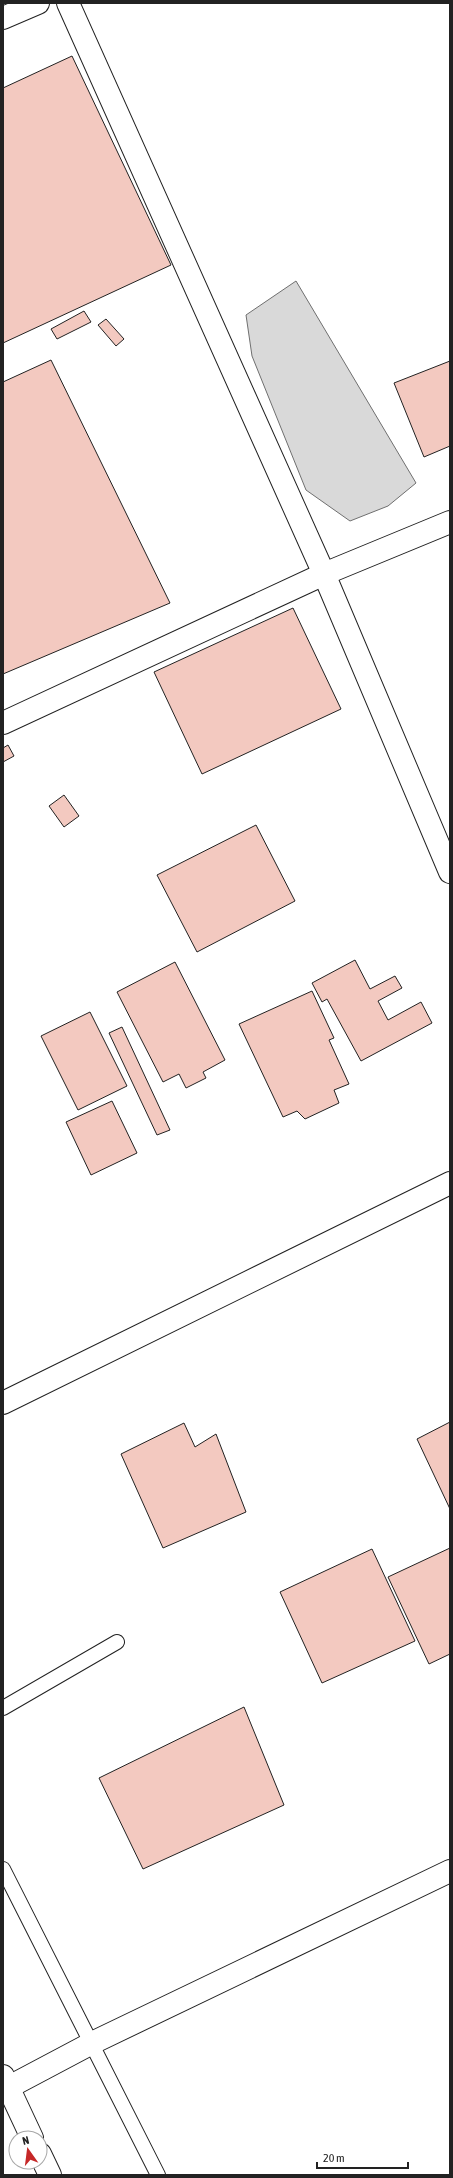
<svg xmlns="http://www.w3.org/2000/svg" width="453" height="2178" font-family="'Asap Condensed',sans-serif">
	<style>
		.water { fill: #d9d9d9; stroke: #6f6f6f }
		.building { fill: #f3c9c0; stroke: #222 }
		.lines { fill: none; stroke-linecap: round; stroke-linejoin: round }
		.lane-casing { stroke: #222; stroke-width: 16 }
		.street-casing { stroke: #222; stroke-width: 24 }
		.highway-casing { stroke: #222; stroke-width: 24 }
		.lane { stroke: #fff; stroke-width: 14 }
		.street { stroke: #fff; stroke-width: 22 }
		.highway { stroke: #fff; stroke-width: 22 }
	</style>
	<rect width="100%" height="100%" fill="#fff"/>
	<path class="water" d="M296,281L416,483L388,506L350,521L306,490L252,356L246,315Z"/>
	<g class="building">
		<path d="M72,56L171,265L3,343V88Z"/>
		<path d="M84,311L91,322L57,339L51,329Z"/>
		<path d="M106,319L124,339L116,346L98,325Z"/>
		<path d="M51,360L170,603L3,674V382Z"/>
		<path d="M450,361V446L424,457L394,383Z"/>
		<path d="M293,608L341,709L202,774L154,672Z"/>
		<path d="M8,745L14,756L3,762V748Z"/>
		<path d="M64,795L79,816L64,827L49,806Z"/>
		<path d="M256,825L295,901L197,952L157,875Z"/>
		<path d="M355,960L370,989L395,976L402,988L378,1001L388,1020L421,1002L432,1023L361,1061L327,999L322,1002L312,983Z"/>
		<path d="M175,962L225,1060L203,1072L206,1078L186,1088L179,1074L163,1082L117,992Z"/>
		<path d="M312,991L334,1038L329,1040L349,1084L334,1090L339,1103L305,1119L297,1111L283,1117L239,1024Z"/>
		<path d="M90,1012L127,1086L78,1110L41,1036Z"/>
		<path d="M122,1027L170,1130L157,1135L109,1033Z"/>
		<path d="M112,1101L137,1153L91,1175L66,1122Z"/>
		<path d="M450,1422V1509L417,1439Z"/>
		<path d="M184,1423L195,1447L216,1434L246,1512L163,1548L121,1454Z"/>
		<path d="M450,1548V1654L429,1664L388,1577Z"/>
		<path d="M372,1549L415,1641L322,1683L280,1592Z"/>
		<path d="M244,1707L284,1805L143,1869L99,1778Z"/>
	</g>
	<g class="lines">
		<g class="lane-casing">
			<g id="lane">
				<path d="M3,1708L117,1642"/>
				<path d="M3,1869L158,2175"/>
			</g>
		</g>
		<g class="street-casing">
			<g id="street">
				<path d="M68,3L324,574L450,872"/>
				<path d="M3,18L38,3"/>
				<path d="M3,723L324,574L450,522"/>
				<path d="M3,1403L450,1183"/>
				<path d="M9,2087L92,2043L450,1871"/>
			</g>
		</g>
		<g class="highway-casing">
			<g id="highway">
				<path d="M3,2076L32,2138"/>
				<path d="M40,2154L50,2175"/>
			</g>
		</g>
		<use href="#lane" class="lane"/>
		<use href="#street" class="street"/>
		<use href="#highway" class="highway"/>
	</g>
	<rect width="453" height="2178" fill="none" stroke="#222222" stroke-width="8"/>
	<g transform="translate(28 2150) rotate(346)"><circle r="19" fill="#ffffff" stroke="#a7a7a7"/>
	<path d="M0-3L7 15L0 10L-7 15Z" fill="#c62828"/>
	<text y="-6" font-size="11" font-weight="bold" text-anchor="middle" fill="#222222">N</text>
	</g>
	<path d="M317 2162v6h91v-6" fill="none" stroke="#222222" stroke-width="2"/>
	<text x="323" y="2162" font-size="12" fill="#222222" stroke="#ffffff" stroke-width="3" paint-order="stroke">20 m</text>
</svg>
